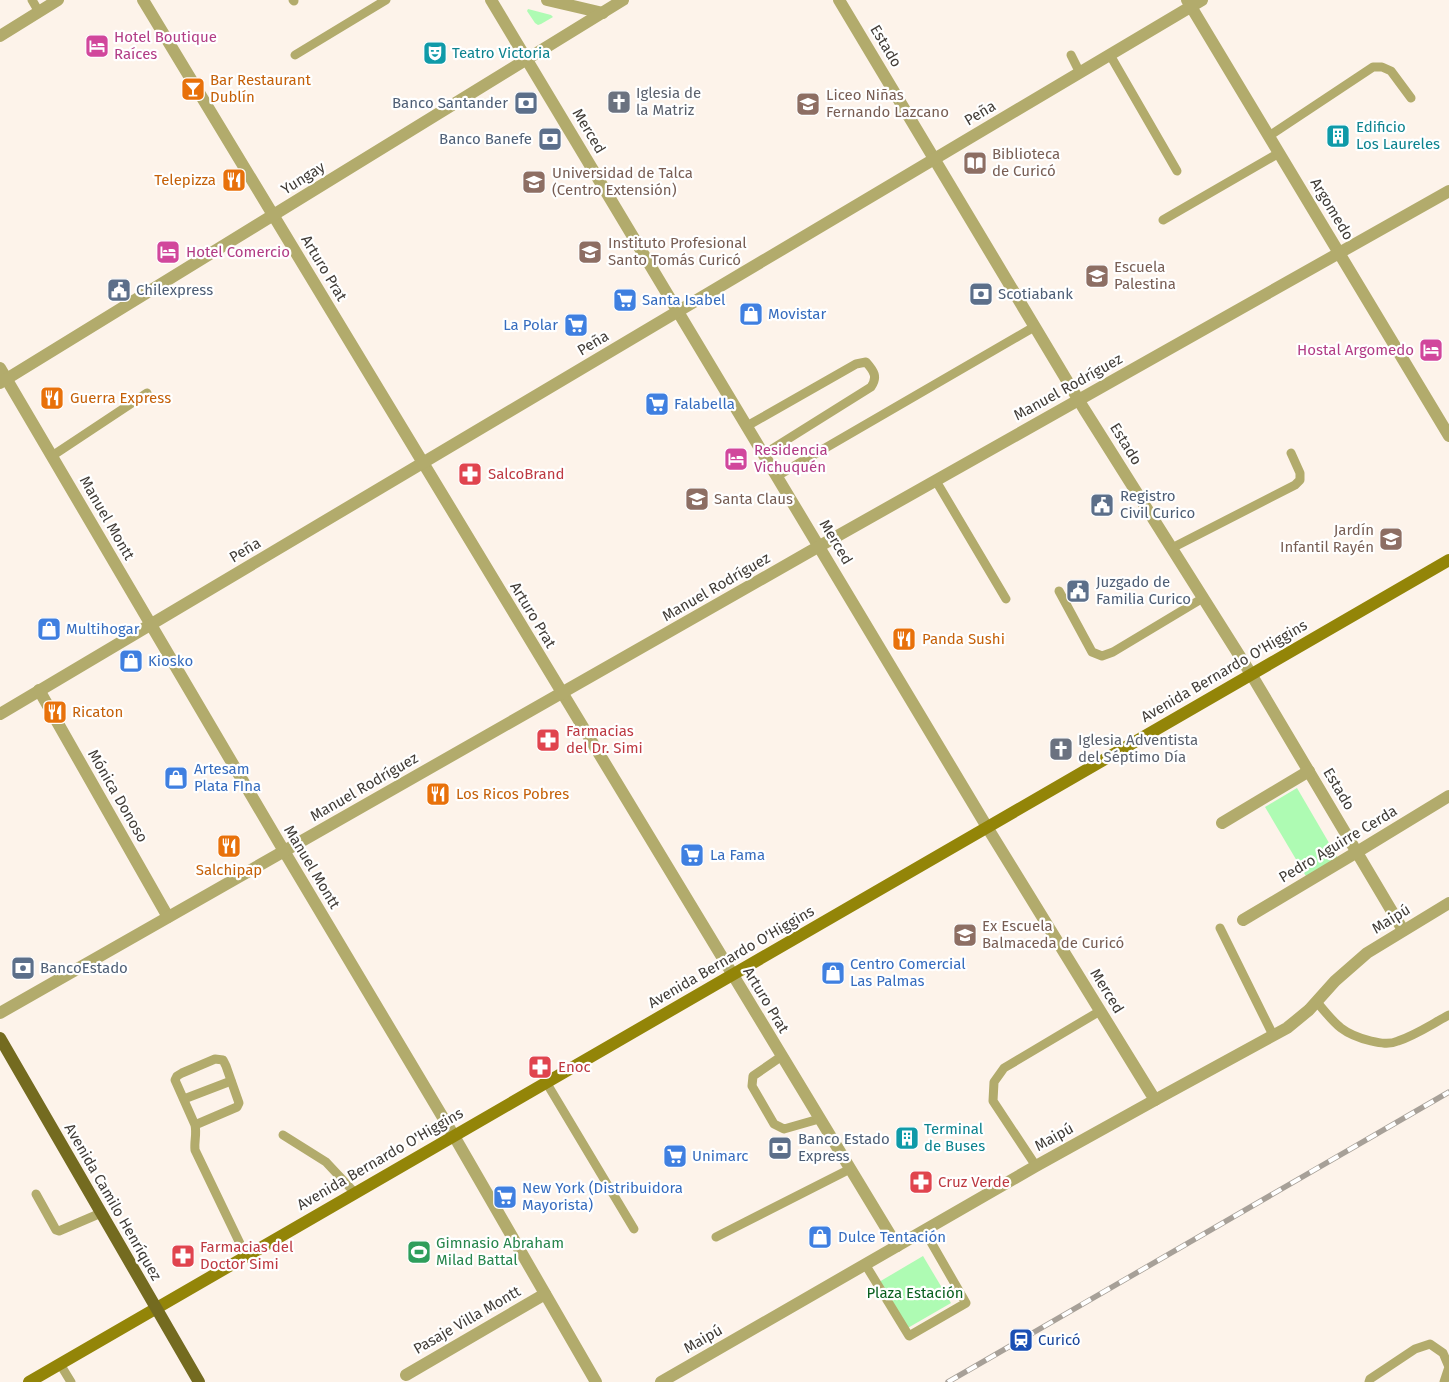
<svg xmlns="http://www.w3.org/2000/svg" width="1449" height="1382" font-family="'Fira Sans',sans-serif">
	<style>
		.green { fill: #aefbb3 }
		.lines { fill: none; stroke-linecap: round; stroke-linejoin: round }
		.service { stroke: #b2ab6c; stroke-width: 9 }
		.minor { stroke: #b2ab6c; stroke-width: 12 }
		.tertiary { stroke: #b2ab6c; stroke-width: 12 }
		.secondary { stroke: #938508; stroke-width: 12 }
		.primary { stroke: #746b20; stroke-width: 12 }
		.rail-casing { stroke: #a7a098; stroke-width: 5.5 }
		.rail { stroke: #fff; stroke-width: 4; stroke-dasharray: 11; stroke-linecap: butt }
		.labels { text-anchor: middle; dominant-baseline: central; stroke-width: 4.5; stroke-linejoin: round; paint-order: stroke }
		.hotel-label { font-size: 15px; fill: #b23c85; stroke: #fff; text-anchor: start }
		.street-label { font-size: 15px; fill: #413c37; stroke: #fff }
		.culture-label { font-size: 15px; fill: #0d838f; stroke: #fff; text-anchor: start }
		.food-label { font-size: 15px; fill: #c56008; stroke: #fff; text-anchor: start }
		.worship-label { font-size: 15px; fill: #5b616d; stroke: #fff; text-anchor: start }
		.education-label { font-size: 15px; fill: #785e54; stroke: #fff; text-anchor: start }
		.service-label { font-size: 15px; fill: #4e5e75; stroke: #fff; text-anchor: start }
		.shop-label { font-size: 15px; fill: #366cbe; stroke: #fff; text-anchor: start }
		.health-label { font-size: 15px; fill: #be3a42; stroke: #fff; text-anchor: start }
		.leisure-label { font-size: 15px; fill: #27864d; stroke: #fff; text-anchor: start }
		.park-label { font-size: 15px; fill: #095f1e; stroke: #fff }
		.transit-label { font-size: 15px; fill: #164399; stroke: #fff; text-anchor: start }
	</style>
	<rect width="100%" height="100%" fill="#fdf3ea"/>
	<g class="green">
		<path d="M528,9L551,15L553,17L541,24L538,25L535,23L527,11Z"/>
		<path d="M1297,788L1339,860L1307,878L1265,807Z"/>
		<path d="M923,1256L951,1303L906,1329L879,1282Z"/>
	</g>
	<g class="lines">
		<g class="service">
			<path d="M32,0L39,12"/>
			<path d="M293,0L294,1"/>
			<path d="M295,55L386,0"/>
			<path d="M1071,55L1080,73"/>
			<path d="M1110,55L1177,171"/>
			<path d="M1269,136L1373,67H1382L1391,71L1411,98"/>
			<path d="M1163,220L1279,153"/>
			<path d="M747,426L856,364L866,362C874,371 878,377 871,387L764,454"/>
			<path d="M52,456L147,393"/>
			<path d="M777,476L1034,327"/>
			<path d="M936,481L1006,599"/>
			<path d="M1172,548L1295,485L1300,480V473L1291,453"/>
			<path d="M1059,591L1092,652L1102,656L1113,652L1203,598"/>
			<path d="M1220,928L1273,1035"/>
			<path d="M1317,1002C1335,1024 1342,1034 1371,1041C1380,1043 1389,1045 1398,1041C1416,1035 1432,1024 1449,1015"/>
			<path d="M782,1056L753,1076L752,1086L774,1124L784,1129L819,1119"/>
			<path d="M546,1082L634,1229"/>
			<path d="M184,1099L231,1081"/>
			<path d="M195,1125L237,1107L239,1103L226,1066L223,1060L215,1059L182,1073L177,1076L175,1080L195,1125C197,1134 194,1141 195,1150L246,1256"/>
			<path d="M283,1135L326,1162L355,1193"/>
			<path d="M1036,1166L993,1101L994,1082L1004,1068L1100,1011"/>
			<path d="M36,1194L56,1230L59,1231L101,1213"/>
			<path d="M716,1237L850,1169"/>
			<path d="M865,1264L909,1336L966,1303L924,1230"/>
			<path d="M60,1364L71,1382"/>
			<path d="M1369,1382L1370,1379L1415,1349L1430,1344L1443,1353L1449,1367L1444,1382"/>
		</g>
		<g class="minor">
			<path d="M143,0L897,1246"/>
			<path d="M0,368L284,851L454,1136L596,1382"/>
			<path d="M1251,674L1403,930"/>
			<path d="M39,690L168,917"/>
			<path d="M1222,823L1309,771"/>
			<path d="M1243,920L1357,852L1449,796"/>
			<path d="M1155,1100L1287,1028L1309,1010L1335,981L1367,953L1449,903"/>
			<path d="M406,1375L545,1294"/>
		</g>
		<g class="tertiary">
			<path d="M491,0L987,827L1155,1100L1036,1166L661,1382"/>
			<path d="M547,0L603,13"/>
			<path d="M839,0L1084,409L1251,674"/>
			<path d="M1187,0L1449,436"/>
			<path d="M0,36L58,0"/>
			<path d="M0,383L623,0"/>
			<path d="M0,714L1202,0"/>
			<path d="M0,1013L809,552L1449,191"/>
		</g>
		<path class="secondary" d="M29,1382L1449,560"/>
		<path class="primary" d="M0,1038L199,1382"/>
		<g class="rail-casing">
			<path id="rail" d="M948,1382L1449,1092"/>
		</g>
		<use href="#rail" class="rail"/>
	</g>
	<defs>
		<g id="hotel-square" transform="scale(1.25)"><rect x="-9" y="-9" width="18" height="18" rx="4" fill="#d1479c" stroke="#fff"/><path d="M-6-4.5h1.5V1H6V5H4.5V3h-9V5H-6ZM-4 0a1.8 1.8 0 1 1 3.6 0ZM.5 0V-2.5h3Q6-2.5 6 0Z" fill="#fff"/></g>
		<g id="theatre-square" transform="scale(1.25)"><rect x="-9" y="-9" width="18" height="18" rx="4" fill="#0f9aa8" stroke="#fff"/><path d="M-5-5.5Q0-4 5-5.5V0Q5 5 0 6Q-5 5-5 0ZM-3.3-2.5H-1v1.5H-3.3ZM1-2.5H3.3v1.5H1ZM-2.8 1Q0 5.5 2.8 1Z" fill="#fff"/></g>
		<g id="bar-square" transform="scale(1.25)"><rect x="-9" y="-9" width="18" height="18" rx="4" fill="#e8710a" stroke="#fff"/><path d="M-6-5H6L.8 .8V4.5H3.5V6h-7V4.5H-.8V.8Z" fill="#fff"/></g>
		<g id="church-square" transform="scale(1.25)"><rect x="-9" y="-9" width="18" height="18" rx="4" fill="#6b7280" stroke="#fff"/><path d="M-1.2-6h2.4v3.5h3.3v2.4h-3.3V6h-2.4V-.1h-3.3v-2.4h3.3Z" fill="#fff"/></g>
		<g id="bank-square" transform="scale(1.25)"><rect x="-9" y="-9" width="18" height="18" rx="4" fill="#5c6f8a" stroke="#fff"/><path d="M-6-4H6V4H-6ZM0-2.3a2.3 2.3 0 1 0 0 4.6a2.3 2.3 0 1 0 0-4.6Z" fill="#fff"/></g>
		<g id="school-square" transform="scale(1.25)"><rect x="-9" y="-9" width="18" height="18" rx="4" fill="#8d6e63" stroke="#fff"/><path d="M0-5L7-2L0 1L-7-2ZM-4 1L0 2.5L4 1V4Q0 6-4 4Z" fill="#fff"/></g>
		<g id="building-square" transform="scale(1.25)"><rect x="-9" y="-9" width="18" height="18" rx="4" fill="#0f9aa8" stroke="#fff"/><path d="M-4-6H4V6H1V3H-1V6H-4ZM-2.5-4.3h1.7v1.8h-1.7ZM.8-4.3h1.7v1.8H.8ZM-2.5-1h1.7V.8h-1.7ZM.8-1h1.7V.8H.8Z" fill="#fff"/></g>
		<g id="library-square" transform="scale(1.25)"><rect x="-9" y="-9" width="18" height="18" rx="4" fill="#8d6e63" stroke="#fff"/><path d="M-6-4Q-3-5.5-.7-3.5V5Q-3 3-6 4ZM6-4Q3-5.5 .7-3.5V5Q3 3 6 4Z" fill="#fff"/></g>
		<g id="restaurant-square" transform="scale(1.25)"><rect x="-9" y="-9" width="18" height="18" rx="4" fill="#e8710a" stroke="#fff"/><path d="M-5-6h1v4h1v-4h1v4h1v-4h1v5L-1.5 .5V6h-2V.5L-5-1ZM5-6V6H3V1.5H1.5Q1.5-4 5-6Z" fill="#fff"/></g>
		<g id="university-square" transform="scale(1.25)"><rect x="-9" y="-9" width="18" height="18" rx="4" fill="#8d6e63" stroke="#fff"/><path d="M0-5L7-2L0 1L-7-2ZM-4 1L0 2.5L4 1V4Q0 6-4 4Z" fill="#fff"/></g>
		<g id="civic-square" transform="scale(1.25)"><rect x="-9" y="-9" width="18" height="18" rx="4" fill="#5c6f8a" stroke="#fff"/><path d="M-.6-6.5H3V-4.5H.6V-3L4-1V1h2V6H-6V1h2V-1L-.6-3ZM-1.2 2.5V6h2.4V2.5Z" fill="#fff"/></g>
		<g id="supermarket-square" transform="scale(1.25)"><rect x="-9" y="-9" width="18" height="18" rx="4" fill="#3f7fe0" stroke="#fff"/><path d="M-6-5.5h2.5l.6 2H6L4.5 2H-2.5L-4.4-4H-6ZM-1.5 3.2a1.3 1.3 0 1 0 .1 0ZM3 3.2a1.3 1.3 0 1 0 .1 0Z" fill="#fff"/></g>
		<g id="shop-square" transform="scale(1.25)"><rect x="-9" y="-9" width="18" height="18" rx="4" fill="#3f7fe0" stroke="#fff"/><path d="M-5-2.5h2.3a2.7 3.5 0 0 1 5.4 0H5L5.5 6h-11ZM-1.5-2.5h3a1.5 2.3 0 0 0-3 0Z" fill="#fff"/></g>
		<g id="pharmacy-square" transform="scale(1.25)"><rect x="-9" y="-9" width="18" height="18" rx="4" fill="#e0444e" stroke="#fff"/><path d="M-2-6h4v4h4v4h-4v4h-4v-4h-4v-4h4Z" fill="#fff"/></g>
		<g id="stadium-square" transform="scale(1.25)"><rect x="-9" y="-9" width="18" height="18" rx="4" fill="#2e9e5b" stroke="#fff"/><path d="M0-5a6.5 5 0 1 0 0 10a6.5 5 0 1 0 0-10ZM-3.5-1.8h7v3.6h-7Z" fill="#fff"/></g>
		<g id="station-square" transform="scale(1.25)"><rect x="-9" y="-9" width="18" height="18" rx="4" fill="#1a4fb4" stroke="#fff"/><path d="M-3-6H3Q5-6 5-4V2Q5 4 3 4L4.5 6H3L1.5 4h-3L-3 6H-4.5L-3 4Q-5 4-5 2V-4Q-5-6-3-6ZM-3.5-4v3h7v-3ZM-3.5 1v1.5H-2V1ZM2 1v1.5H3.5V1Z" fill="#fff"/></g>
	</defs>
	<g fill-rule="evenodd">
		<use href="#hotel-square" x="97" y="46"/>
		<use href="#theatre-square" x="435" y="53"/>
		<use href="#bar-square" x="193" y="89"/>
		<use href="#church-square" x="619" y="102"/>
		<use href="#bank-square" x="526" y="103"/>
		<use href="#school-square" x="808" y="104"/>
		<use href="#building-square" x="1338" y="136"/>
		<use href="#bank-square" x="550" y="139"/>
		<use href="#library-square" x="975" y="163"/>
		<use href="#restaurant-square" x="234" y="180"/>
		<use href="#university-square" x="534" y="182"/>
		<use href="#hotel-square" x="168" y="252"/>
		<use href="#university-square" x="590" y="252"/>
		<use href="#school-square" x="1097" y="276"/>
		<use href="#civic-square" x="119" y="290"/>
		<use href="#bank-square" x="981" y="294"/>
		<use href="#supermarket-square" x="625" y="300"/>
		<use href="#shop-square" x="751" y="314"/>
		<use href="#supermarket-square" x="576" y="325"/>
		<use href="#hotel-square" x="1431" y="350"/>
		<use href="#restaurant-square" x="52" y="398"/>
		<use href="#supermarket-square" x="657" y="404"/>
		<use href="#hotel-square" x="736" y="459"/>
		<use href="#pharmacy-square" x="470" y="474"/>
		<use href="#school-square" x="697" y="499"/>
		<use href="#civic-square" x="1102" y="505"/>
		<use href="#school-square" x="1391" y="539"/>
		<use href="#civic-square" x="1078" y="591"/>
		<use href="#shop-square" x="49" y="629"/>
		<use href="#restaurant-square" x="904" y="639"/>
		<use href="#shop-square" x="131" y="661"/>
		<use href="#restaurant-square" x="55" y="712"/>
		<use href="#pharmacy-square" x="548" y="740"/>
		<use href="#church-square" x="1061" y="749"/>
		<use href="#shop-square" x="176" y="778"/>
		<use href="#restaurant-square" x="438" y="794"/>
		<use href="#restaurant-square" x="229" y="846"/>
		<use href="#supermarket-square" x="692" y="855"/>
		<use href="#school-square" x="965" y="935"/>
		<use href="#bank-square" x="23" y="968"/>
		<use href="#shop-square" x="833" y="973"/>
		<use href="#pharmacy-square" x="540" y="1067"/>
		<use href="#building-square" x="907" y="1138"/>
		<use href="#bank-square" x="780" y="1148"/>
		<use href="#supermarket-square" x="675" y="1156"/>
		<use href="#pharmacy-square" x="921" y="1182"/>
		<use href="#supermarket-square" x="505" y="1197"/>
		<use href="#shop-square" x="820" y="1237"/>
		<use href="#stadium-square" x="419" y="1252"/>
		<use href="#pharmacy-square" x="183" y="1256"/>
		<use href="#station-square" x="1021" y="1340"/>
	</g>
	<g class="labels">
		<g class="hotel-label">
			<text x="114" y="37">Hotel Boutique<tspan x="114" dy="17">Raíces</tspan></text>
			<text x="186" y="252">Hotel Comercio</text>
			<text x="1414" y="350" text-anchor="end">Hostal Argomedo</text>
			<text x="754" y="450">Residencia<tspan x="754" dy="17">Vichuquén</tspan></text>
		</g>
		<g class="street-label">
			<text transform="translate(886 46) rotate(59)">Estado</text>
			<text transform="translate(980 113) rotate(-31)">Peña</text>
			<text transform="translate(589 131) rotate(59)">Merced</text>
			<text transform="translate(303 178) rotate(-32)">Yungay</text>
			<text transform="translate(1332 209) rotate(59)">Argomedo</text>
			<text transform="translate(324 268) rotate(59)">Arturo Prat</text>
			<text transform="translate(593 343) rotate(-31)">Peña</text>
			<text transform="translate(1068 387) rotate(-29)">Manuel Rodríguez</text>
			<text transform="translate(1126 444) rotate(58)">Estado</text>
			<text transform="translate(107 518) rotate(60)">Manuel Montt</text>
			<text transform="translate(836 542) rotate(59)">Merced</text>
			<text transform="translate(245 550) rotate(-31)">Peña</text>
			<text transform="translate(716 587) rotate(-30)">Manuel Rodríguez</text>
			<text transform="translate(533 615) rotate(59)">Arturo Prat</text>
			<text transform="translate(1224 671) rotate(-30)">Avenida Bernardo O'Higgins</text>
			<text transform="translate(364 787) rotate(-30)">Manuel Rodríguez</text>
			<text transform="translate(1339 789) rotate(59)">Estado</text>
			<text transform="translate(118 796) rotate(60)">Mónica Donoso</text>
			<text transform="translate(1338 844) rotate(-31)">Pedro Aguirre Cerda</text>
			<text transform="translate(312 867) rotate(59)">Manuel Montt</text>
			<text transform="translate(1391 919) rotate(-32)">Maipú</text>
			<text transform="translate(731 957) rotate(-30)">Avenida Bernardo O'Higgins</text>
			<text transform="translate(1107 991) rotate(58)">Merced</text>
			<text transform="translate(766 1000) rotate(59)">Arturo Prat</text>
			<text transform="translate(1054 1137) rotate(-29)">Maipú</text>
			<text transform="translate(380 1159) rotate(-30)">Avenida Bernardo O'Higgins</text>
			<text transform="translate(113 1202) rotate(60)">Avenida Camilo Henríquez</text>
			<text transform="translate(467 1320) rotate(-30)">Pasaje Villa Montt</text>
			<text transform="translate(703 1339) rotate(-30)">Maipú</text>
		</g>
		<g class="culture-label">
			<text x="452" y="53">Teatro Victoria</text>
			<text x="1356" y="127">Edificio<tspan x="1356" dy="17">Los Laureles</tspan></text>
			<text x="924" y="1129">Terminal<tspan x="924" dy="17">de Buses</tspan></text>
		</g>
		<g class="food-label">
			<text x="210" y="80">Bar Restaurant<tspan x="210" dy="17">Dublín</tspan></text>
			<text x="216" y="180" text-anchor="end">Telepizza</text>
			<text x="70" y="398">Guerra Express</text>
			<text x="922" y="639">Panda Sushi</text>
			<text x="72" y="712">Ricaton</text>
			<text x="456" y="794">Los Ricos Pobres</text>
			<text x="229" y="870" text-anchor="middle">Salchipap</text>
		</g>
		<g class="worship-label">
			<text x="636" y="93">Iglesia de<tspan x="636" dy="17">la Matriz</tspan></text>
			<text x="1078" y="740">Iglesia Adventista<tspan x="1078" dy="17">del Séptimo Día</tspan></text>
		</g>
		<g class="education-label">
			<text x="826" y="95">Liceo Niñas<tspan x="826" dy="17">Fernando Lazcano</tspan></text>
			<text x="992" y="154">Biblioteca<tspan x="992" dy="17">de Curicó</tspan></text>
			<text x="552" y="173">Universidad de Talca<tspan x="552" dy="17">(Centro Extensión)</tspan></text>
			<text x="608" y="243">Instituto Profesional<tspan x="608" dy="17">Santo Tomás Curicó</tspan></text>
			<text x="1114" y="267">Escuela<tspan x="1114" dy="17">Palestina</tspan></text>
			<text x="714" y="499">Santa Claus</text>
			<text x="1374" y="530" text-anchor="end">Jardín<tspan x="1374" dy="17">Infantil Rayén</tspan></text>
			<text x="982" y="926">Ex Escuela<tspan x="982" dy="17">Balmaceda de Curicó</tspan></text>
		</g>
		<g class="service-label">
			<text x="508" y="103" text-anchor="end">Banco Santander</text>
			<text x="532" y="139" text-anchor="end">Banco Banefe</text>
			<text x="136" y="290">Chilexpress</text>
			<text x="998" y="294">Scotiabank</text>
			<text x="1120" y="496">Registro<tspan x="1120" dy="17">Civil Curico</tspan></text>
			<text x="1096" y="582">Juzgado de<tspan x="1096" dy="17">Familia Curico</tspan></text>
			<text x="40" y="968">BancoEstado</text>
			<text x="798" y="1139">Banco Estado<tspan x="798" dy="17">Express</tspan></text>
		</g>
		<g class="shop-label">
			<text x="642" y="300">Santa Isabel</text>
			<text x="768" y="314">Movistar</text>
			<text x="558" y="325" text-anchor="end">La Polar</text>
			<text x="674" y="404">Falabella</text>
			<text x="66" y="629">Multihogar</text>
			<text x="148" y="661">Kiosko</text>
			<text x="194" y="769">Artesam<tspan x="194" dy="17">Plata FIna</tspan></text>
			<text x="710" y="855">La Fama</text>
			<text x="850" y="964">Centro Comercial<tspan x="850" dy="17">Las Palmas</tspan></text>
			<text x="692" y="1156">Unimarc</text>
			<text x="522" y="1188">New York (Distribuidora<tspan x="522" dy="17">Mayorista)</tspan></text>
			<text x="838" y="1237">Dulce Tentación</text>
		</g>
		<g class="health-label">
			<text x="488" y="474">SalcoBrand</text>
			<text x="566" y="731">Farmacias<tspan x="566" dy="17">del Dr. Simi</tspan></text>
			<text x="558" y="1067">Enoc</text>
			<text x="938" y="1182">Cruz Verde</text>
			<text x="200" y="1247">Farmacias del<tspan x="200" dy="17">Doctor Simi</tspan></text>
		</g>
		<g class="leisure-label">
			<text x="436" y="1243">Gimnasio Abraham<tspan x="436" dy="17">Milad Battal</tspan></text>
		</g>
		<g class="park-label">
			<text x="915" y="1293">Plaza Estación</text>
		</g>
		<g class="transit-label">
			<text x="1038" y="1340">Curicó</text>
		</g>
	</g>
</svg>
